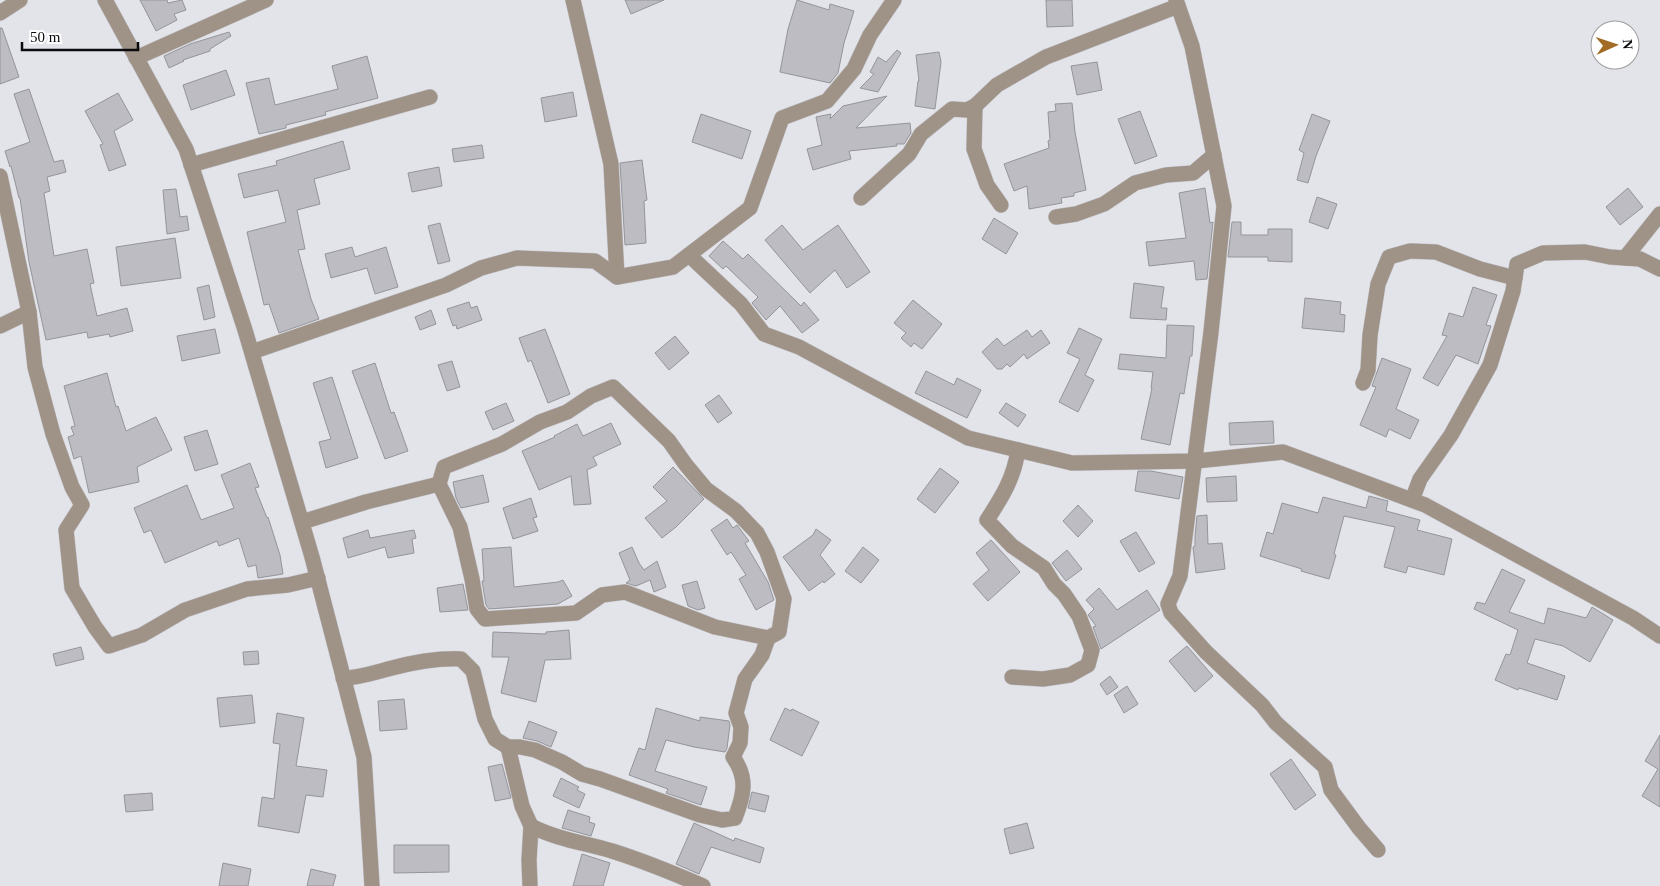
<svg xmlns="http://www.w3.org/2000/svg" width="1660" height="886" font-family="'Times New Roman',serif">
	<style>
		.building { fill: #bcbcc2; stroke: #94959b }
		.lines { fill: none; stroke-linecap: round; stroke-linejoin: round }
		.minor-casing { stroke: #c0c0c7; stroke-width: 16 }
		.minor { stroke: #9f9387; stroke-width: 15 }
	</style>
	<rect width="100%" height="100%" fill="#e3e3ea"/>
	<g class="building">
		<path d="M140,0H167L168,3L182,0L186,10L174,14L177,20L156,31Z"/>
		<path d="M625,0H664L631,14Z"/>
		<path d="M797,0L829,10L830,4L854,11L844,43L838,73L830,83L780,72L788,29Z"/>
		<path d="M1046,0H1072L1073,26L1047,27Z"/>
		<path d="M0,28H2L19,77L0,84Z"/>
		<path d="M229,32L231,36L210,49V51L183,60L184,61L169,68L164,56L190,44Z"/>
		<path d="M897,50L901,53L878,92L860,88L874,74L870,72L878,57L886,62Z"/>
		<path d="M939,52L941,62L935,109L915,106L918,81H919L916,55Z"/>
		<path d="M367,56L378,98L325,112L326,115L286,125V128L259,134L246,83L269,78L275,105L338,89L332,66Z"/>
		<path d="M1097,62L1102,90L1077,95L1071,66Z"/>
		<path d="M226,70L235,95L191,110L183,85Z"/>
		<path d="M29,89L54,162L63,160L66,172L47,177L50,191L44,193L54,256L87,249L94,283L90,284L97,316L127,308L133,331L110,337L109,334L88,338L87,332L46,340L29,262L20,198H19L11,166L10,167L5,151L30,142L14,94Z"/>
		<path d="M573,92L577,116L545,122L541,98Z"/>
		<path d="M118,93L133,120L114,131L126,165L109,171L100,145L103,144L85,111Z"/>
		<path d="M887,96L856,128L910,123L911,133L904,144H896L897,146L849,151L851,159L813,170L807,149L822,145L816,117L831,114L830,119L843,106Z"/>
		<path d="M1072,103L1075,132L1086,190L1074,193V196L1061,198L1062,203L1029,209L1027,186L1014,191L1004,164L1049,148L1048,141L1050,140L1048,112L1056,111L1055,104Z"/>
		<path d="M1140,111L1157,156L1135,164L1118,119Z"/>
		<path d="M701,114L751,131L742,159L692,142Z"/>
		<path d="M1312,114L1330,121L1316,156L1308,183L1297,180L1304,153L1299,150Z"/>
		<path d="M343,141L350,169L314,179L320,204L297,210L305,249L298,250L311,299L319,319L279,333L269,304L264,305L247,232L286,222L278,190L244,198L238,174L277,165L276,161Z"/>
		<path d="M482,145L484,158L454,162L452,149Z"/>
		<path d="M642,160L647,200L644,201L646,243L625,245L620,163Z"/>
		<path d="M439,167L442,186L412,192L408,173Z"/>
		<path d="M1205,188L1210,223L1213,222L1207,279L1196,280L1194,261L1149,266L1146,242L1186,238L1179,193Z"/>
		<path d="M1628,188L1643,207L1620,225L1606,207Z"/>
		<path d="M176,189L180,217L187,216L189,230L167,234L163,190Z"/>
		<path d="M1317,197L1337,204L1328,229L1309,222Z"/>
		<path d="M994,218L1018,233L1006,254L982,239Z"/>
		<path d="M1232,222H1241V235H1268V229H1292V262L1268,261V257H1228Z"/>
		<path d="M440,223L450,261L438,264L428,226Z"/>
		<path d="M782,225L803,250L838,225L870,272L847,288L835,270L810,293L765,240Z"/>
		<path d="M175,238L181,278L121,286L116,247Z"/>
		<path d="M723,241L743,259L748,254L801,306L804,302L819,320L802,333L780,306L766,320L752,303L758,297L726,266L723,269L709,256Z"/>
		<path d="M352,247L355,257L386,247L398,287L375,294L367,268L331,278L325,254Z"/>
		<path d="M1134,283L1164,287L1161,308H1167L1166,320L1130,318Z"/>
		<path d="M209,285L215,317L204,320L197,288Z"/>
		<path d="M1473,287L1497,295L1486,325L1491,326L1485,343L1478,364L1456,355L1438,386L1423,378L1447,336L1442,335L1449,313L1463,317Z"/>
		<path d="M1305,298L1341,302L1340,314L1345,315L1344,332L1302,328Z"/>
		<path d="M913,300L942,324L922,349L914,343L911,347L901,338L906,333L894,323Z"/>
		<path d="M469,302L471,308L477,306L482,320L457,329L456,325L453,326L447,309Z"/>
		<path d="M431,310L436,324L420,330L415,317Z"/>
		<path d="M1167,325L1194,326L1192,356H1190L1184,394L1180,393L1170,445L1141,439L1152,388H1151L1153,372L1118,369L1120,354L1166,358Z"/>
		<path d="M1079,328L1102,339L1085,375L1094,380L1078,412L1059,402L1080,359L1067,353Z"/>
		<path d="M215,329L220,353L182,361L177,336Z"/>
		<path d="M545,329L570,394L548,403L531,360L528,362L519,338Z"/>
		<path d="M1027,330L1032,337L1041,330L1050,343L1027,359L1024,354L1010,367L1007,364L1002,369H997L982,352L997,338L1004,346Z"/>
		<path d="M675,336L689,353L669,370L655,353Z"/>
		<path d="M1382,358L1411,369L1396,409L1419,420L1410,439L1389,429L1386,437L1360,425L1376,387L1372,386Z"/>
		<path d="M452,361L460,387L447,391L438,365Z"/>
		<path d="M375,363L391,413L394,412L408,451L385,459L352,371Z"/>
		<path d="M926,371L954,385L957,378L981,390L967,418L915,393Z"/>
		<path d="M107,373L116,407L118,406L126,431L156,417L172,450L137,467L139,482L89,493L81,456L74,459L68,437L74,435L71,427L75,426L64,386Z"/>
		<path d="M332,377L358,458L326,468L319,442L331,439L313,383Z"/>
		<path d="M719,395L732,413L718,423L705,405Z"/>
		<path d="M506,403L514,421L493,430L485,412Z"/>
		<path d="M1006,403L1026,415L1018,427L999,413Z"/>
		<path d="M1273,421L1274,443L1230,445L1229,423Z"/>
		<path d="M611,423L621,444L593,457L597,465L587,470L591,504L574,505L571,476L539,490L522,451L555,437L554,436L577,424L583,436Z"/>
		<path d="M207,430L218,464L195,471L184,437Z"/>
		<path d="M250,463L259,487L255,488L267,518L268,517L280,555L283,574L258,578L256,565L248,567L239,538L219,546L217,541L165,563L151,530L144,533L134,508L187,485L201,520L234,508L221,475Z"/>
		<path d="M673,467L704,499L676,527L662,538L645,518L667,501L653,487Z"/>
		<path d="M940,468L959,482L935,513L917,499Z"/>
		<path d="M1138,471H1151L1183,477L1179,499L1135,491Z"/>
		<path d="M483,475L489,502L461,508L456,498L453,482Z"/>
		<path d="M1236,476L1237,501L1207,502L1206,478Z"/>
		<path d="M1369,496L1388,501L1386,511L1420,520L1417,530L1452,539L1444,575L1408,566L1406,573L1384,567L1395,527L1344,516L1334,554L1336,555L1329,579L1301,571L1302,569L1260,556L1267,532L1273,534L1282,503L1318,513L1323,497L1366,508Z"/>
		<path d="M531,498L537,517L533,518L538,531L513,539L503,508Z"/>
		<path d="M1078,505L1093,521L1078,537L1063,521Z"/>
		<path d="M1207,515L1208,544L1222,543L1225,569L1196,573L1193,547L1195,546V536L1197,516Z"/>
		<path d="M727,519L733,528L737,525L749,541L745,543L768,582L774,600L756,610L739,579L746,575L731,552L727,555L711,530Z"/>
		<path d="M816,529L831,540L820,555L835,574L824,583L823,581L809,591L783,557L813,535Z"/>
		<path d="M368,530L370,538L414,530L416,538L412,539L414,553L388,558L385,547L348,558L343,538Z"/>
		<path d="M1136,532L1155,563L1139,572L1120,541Z"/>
		<path d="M991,540L1020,572L988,601L973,584L989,570L976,553Z"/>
		<path d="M511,547L514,587L558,582L563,580L572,596L558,604L489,609L486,605L482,581H484L482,549Z"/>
		<path d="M632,547L639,563L644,570L657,561L666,587L654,592L650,580L636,586L626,583L630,580L619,553Z"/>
		<path d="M863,547L879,560L861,583L845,571Z"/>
		<path d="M1067,550L1082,569L1066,581L1052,563Z"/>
		<path d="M1502,569L1525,580L1509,612L1544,624L1548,608L1586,618L1592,607L1613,620L1590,662L1563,646L1535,639L1527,663L1565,676L1557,700L1519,688L1518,690L1495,680L1506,654L1510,655L1518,630L1474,609L1477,602L1485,604Z"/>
		<path d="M697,581L705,608L698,610L688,606L682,585Z"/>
		<path d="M463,584L468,610L440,612L437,588Z"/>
		<path d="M1099,588L1117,610L1147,590L1160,610L1101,649L1093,627L1096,626L1088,615L1094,609L1086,600Z"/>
		<path d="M569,630L571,659L545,660L536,702L501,693L509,657H492L493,632L546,634V632Z"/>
		<path d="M1187,646L1213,676L1195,692L1169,661Z"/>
		<path d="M81,647L84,659L56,666L53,654Z"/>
		<path d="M258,651L259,664L244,665L243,652Z"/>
		<path d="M1110,676L1118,687L1107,695L1100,684Z"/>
		<path d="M1127,686L1138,704L1124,713L1114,695Z"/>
		<path d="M252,695L255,723L220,727L217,698Z"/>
		<path d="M404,699L407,729L380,731L378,701Z"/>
		<path d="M656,708L700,721V717L729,721L730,725L727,748L725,752L694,747L666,740L655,771L707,787L701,805L666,793L668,789L629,775L639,748L645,750Z"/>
		<path d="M785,708L791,711L792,709L819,722L802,756L770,740Z"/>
		<path d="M277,713L304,718L296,766L327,770L323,797L306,795L299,833L258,826L262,797L274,799L280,744L273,743Z"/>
		<path d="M529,721L557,732L551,747L537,741L523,738Z"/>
		<path d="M1660,735V807L1642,796L1658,769L1645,761Z"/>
		<path d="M1291,759L1316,795L1295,810L1270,774Z"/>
		<path d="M502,764L511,798L495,801L488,767Z"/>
		<path d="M561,778L579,787L577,790L585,794L579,808L553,796Z"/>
		<path d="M752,792L769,796L765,812L748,808Z"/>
		<path d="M152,793L153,810L126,812L124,795Z"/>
		<path d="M568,810L590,817L589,822L595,824L591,836L562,828Z"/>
		<path d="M694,823L734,841L735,838L764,848L760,863L711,847L699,874L676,864Z"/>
		<path d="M1027,823L1034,848L1010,854L1004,829Z"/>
		<path d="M394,845H449V872L394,873Z"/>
		<path d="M582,854L610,863L603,886H573Z"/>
		<path d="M223,863L251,869L248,886H219Z"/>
		<path d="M311,869L336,875L333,886H307Z"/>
	</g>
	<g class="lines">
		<g class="minor-casing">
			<g id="minor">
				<path d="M105,0L186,149L245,330L312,557L364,757L372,886"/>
				<path d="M573,0L611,164L617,277"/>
				<path d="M1176,0L1192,46L1224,206L1211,332L1180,576L1168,604L1171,613L1206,652L1262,705L1276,723L1325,767L1331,790L1359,828L1378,850"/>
				<path d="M0,13L20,0"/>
				<path d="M136,58L266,0"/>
				<path d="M975,106L974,149L987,185L1001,205"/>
				<path d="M191,165L430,97"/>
				<path d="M0,176L29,312L35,367L53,434L72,487L82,505L66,530L72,588L95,627L109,646L142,635L185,610L247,589L288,585L318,578"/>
				<path d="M861,198L909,154L921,134L952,109L967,110L975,106L997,85L1046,57L1178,6"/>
				<path d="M1056,217L1076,214L1104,204L1135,183L1166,175L1193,173L1214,155"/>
				<path d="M689,255L741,304L764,334L799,347L968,438L1072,463L1196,461L1283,452L1425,505L1633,618L1660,636"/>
				<path d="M1625,258L1660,214"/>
				<path d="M0,326L29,312"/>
				<path d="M252,352L446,285L481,268L517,258L595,261L617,277L673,267L750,208L782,118L827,101L854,69L870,35L894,0"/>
				<path d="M1363,383L1368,370L1370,335L1378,284L1389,257L1410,251L1436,252L1480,269L1515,278"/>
				<path d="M1412,500L1420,479L1451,435L1490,365L1513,291L1517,264L1543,253L1585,252L1610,257L1640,259L1660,269"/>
				<path d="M302,522L366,502L439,484"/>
				<path d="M1012,677L1043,679L1070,675L1088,665L1092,650L1079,616L1064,594L1054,584L1044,568L1012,546L987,520C1002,497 1014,478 1018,450"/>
				<path d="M343,678C360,678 376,672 392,668C415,662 438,658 461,659L473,671L485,719L495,739L508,747H520L535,750L562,762L582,774L600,779L700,815L722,820L735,818C744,795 748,778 733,757L740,743L741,727L736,713L745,679L762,655L768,638L715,627L625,592L602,595L576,613L485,619L477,609L472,579L460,527L439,484L444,467L502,444L540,422L567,412L591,396L613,387L669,441L686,465L706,489L736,511L757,533L767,552L784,599L779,632L768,638"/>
				<path d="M508,747L522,806L531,826L529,860L530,886"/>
				<path d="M531,826C556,839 585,843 612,851C644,861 673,873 703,886"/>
			</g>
		</g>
		<use href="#minor" class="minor"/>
	</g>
	<g transform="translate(1615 45) rotate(87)"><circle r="24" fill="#ffffff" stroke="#9d9d9e"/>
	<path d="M0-4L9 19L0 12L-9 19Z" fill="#a26c26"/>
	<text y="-8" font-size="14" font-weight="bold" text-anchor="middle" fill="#0b0b0d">N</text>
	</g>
	<path d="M22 42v8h116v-8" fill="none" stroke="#0b0b0d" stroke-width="2.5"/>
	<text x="30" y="42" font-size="15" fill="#0b0b0d" stroke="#ffffff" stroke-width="4" paint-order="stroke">50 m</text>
</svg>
